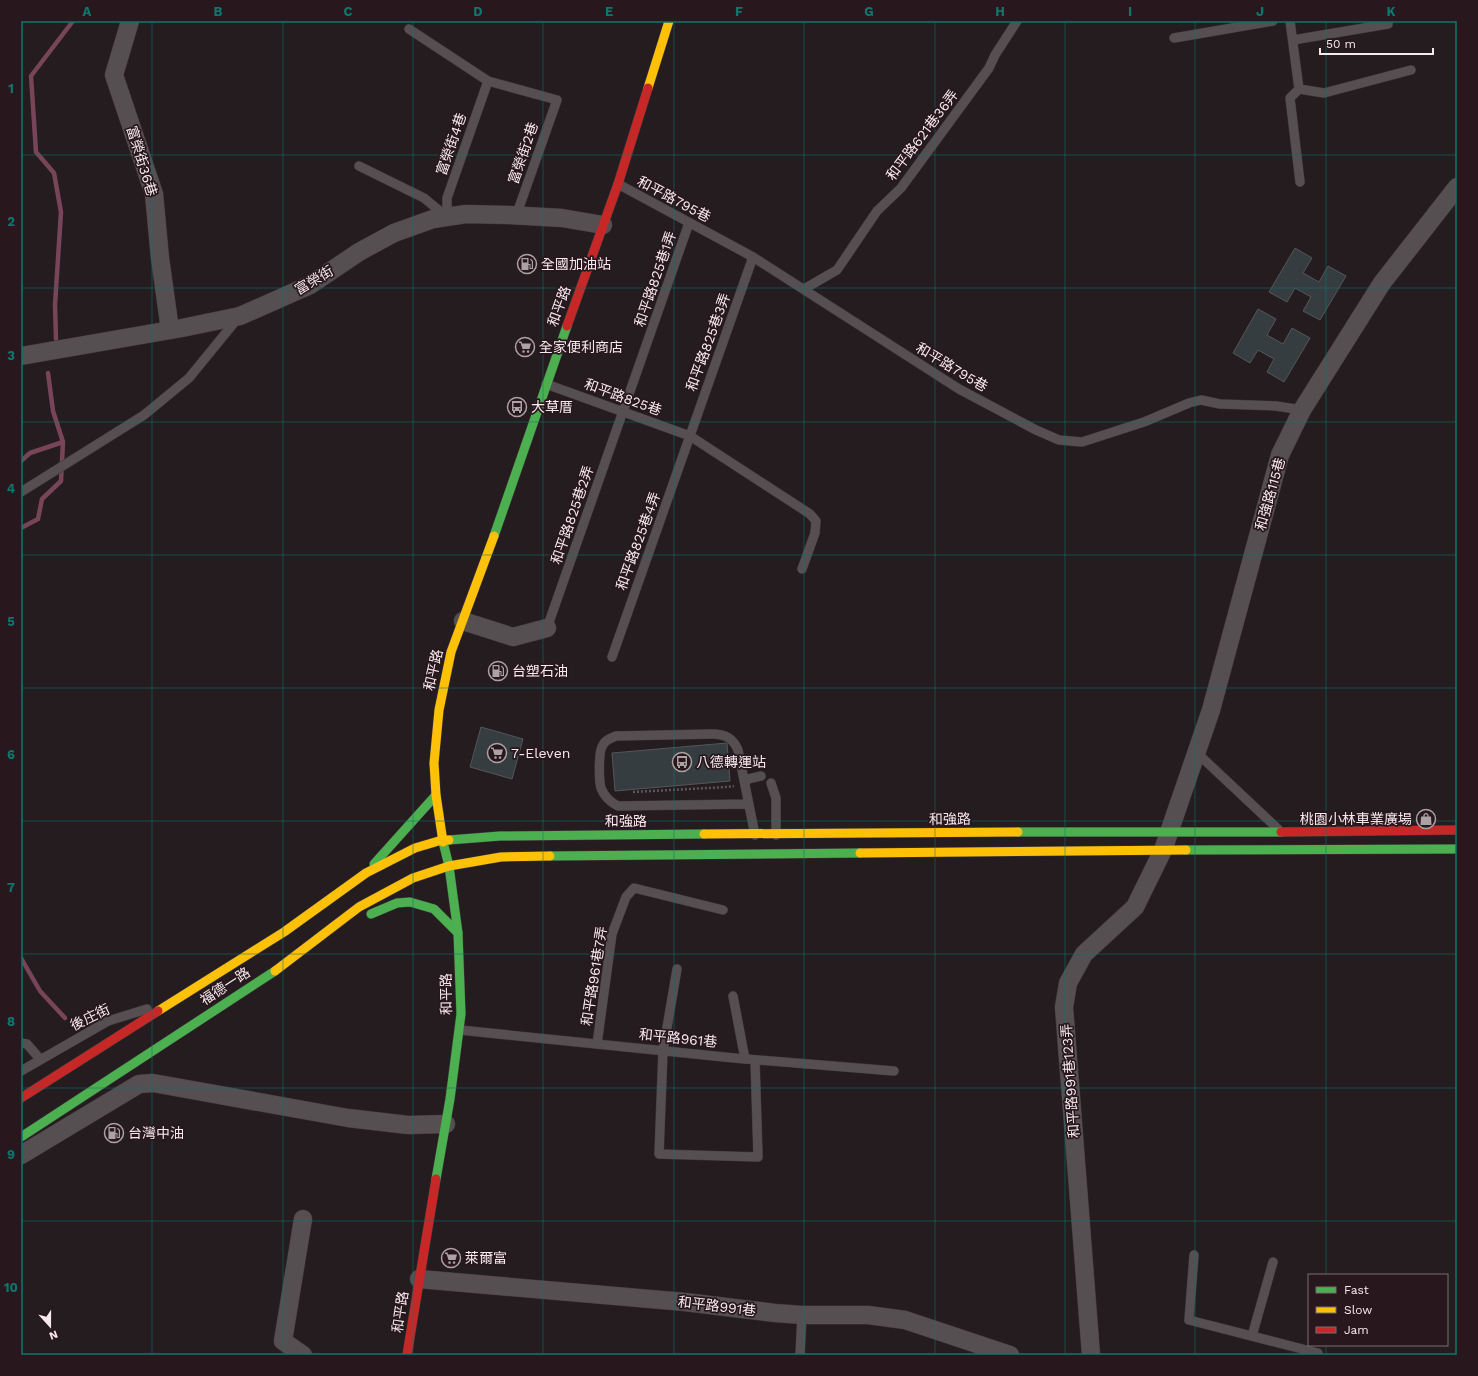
<svg xmlns="http://www.w3.org/2000/svg" width="1478" height="1376" font-family="'Work Sans','Noto Sans TC',sans-serif">
	<style>
		.lines { fill: none; stroke-linecap: round; stroke-linejoin: round }
		.stream { stroke: #784558; stroke-width: 4.5 }
		.building { fill: #363d41; stroke: #545658 }
		.lane-casing { stroke: #3f383a; stroke-width: 10 }
		.street-casing { stroke: #3f383a; stroke-width: 19 }
		.fast-casing { stroke: #3f383a; stroke-width: 10 }
		.slow-casing { stroke: #3f383a; stroke-width: 10 }
		.jam-casing { stroke: #3f383a; stroke-width: 10 }
		.path { stroke: #5c5658; stroke-width: 2.5; stroke-dasharray: 2 2; stroke-linecap: butt }
		.lane { stroke: #564f52; stroke-width: 9 }
		.street { stroke: #564f52; stroke-width: 18 }
		.fast { stroke: #4caf50; stroke-width: 9 }
		.slow { stroke: #ffc107; stroke-width: 9 }
		.jam { stroke: #c62828; stroke-width: 9 }
		.grid { fill: none; stroke: #0f766e; stroke-width: 1; stroke-opacity: 0.55 }
		.labels { text-anchor: middle; dominant-baseline: central; stroke-width: 3.5; stroke-linejoin: round; paint-order: stroke }
		.street-label { font-size: 14px; fill: #f6e9ed; stroke: #28181e }
		.poi-label { font-size: 14px; fill: #f6e9ed; stroke: #28181e; text-anchor: start }
		.neatline { fill: none; stroke: #0f766e; stroke-width: 1.5 }
		.grid-label { font-size: 13px; text-anchor: middle; font-weight: bold; fill: #0f766e }
	</style>
	<rect width="100%" height="100%" fill="#241c1f"/>
	<g class="lines">
		<g class="stream">
			<path d="M56,339L55,305L61,212L54,173L36,152L31,76L73,21"/>
			<path d="M21,461L30,453L63,442"/>
			<path d="M21,528L38,519L42,499L61,481L63,442L53,411L48,373"/>
			<path d="M21,958L40,991L65,1018"/>
		</g>
	</g>
	<g class="building">
		<path d="M1295,248L1312,258L1303,273L1319,282L1328,266L1346,276L1320,320L1303,311L1311,297L1295,288L1287,302L1269,292Z"/>
		<path d="M1258,309L1276,319L1267,335L1283,344L1292,328L1310,338L1284,382L1267,372L1274,359L1258,350L1250,363L1233,353Z"/>
		<path d="M481,727L523,739L512,779L470,767Z"/>
		<path d="M727,743L730,781L615,791L612,753Z"/>
	</g>
	<g class="lines">
		<g class="lane-casing">
			<g id="lane">
				<path d="M1290,21L1299,89L1290,98L1300,182"/>
				<path d="M409,29L488,81L557,100L516,216"/>
				<path d="M1174,38L1273,21"/>
				<path d="M1293,40L1388,24V21"/>
				<path d="M1299,89L1324,93L1411,70"/>
				<path d="M359,166L424,198L447,217"/>
				<path d="M618,184L753,257L959,389L1036,430L1059,440L1082,442L1144,422L1189,403L1201,400L1220,404L1276,406L1302,410"/>
				<path d="M447,217V198L488,81"/>
				<path d="M804,289L837,270L877,211L901,188L989,68L995,55L1017,21"/>
				<path d="M546,384L690,436L810,514L816,521L815,533L802,569"/>
				<path d="M21,492L144,415L189,378L238,318"/>
				<path d="M547,628L689,223"/>
				<path d="M612,657L753,257"/>
				<path d="M1196,752L1278,829"/>
				<path d="M745,783L748,779L761,776"/>
				<path d="M771,783L776,798V835"/>
				<path d="M749,804L618,806C610,802 604,796 601,788C599,781 598,751 603,745C605,740 611,738 616,736L712,734C725,734 733,738 738,750L755,835"/>
				<path d="M677,969L663,1051L659,1154L758,1157L755,1060"/>
				<path d="M733,996L745,1059"/>
				<path d="M460,1030L734,1058L894,1071"/>
				<path d="M21,1043L27,1044L40,1059"/>
				<path d="M597,1044L612,934L626,897L634,888L723,910"/>
				<path d="M21,1071L108,1021L147,1009"/>
				<path d="M1194,1255L1189,1320L1318,1353L1317,1355"/>
				<path d="M1252,1336L1273,1262"/>
				<path d="M800,1355L802,1315"/>
			</g>
		</g>
		<g class="street-casing">
			<g id="street">
				<path d="M130,21L114,75L154,194L160,258L170,330"/>
				<path d="M21,356L182,328L240,316L310,285L359,252L394,233L433,219L466,214L509,215L562,218L603,225"/>
				<path d="M463,621L513,637L547,628"/>
				<path d="M21,1155L139,1084L153,1083L348,1118L408,1125L446,1124"/>
				<path d="M419,1279L685,1302L775,1313L802,1315H868L905,1320L1010,1355"/>
				<path d="M303,1355L283,1341L303,1219"/>
				<path d="M1091,1355L1064,1007L1068,983L1084,954L1135,907L1163,850L1211,710L1280,455L1302,410L1382,283L1457,187"/>
			</g>
		</g>
		<g class="fast-casing">
			<g id="fast">
				<path d="M494,536L567,326"/>
				<path d="M1018,832H1281"/>
				<path d="M449,840L500,836L704,834"/>
				<path d="M1186,850L1457,849"/>
				<path d="M550,856L860,853"/>
				<path d="M374,864L436,795"/>
				<path d="M371,914L397,903L410,902L434,909L458,933"/>
				<path d="M21,1137L275,971"/>
				<path d="M436,1179L450,1099L461,1014L458,933L449,866L443,842"/>
			</g>
		</g>
		<g class="slow-casing">
			<g id="slow">
				<path d="M648,88L669,21"/>
				<path d="M704,834L1018,832"/>
				<path d="M443,842L436,795L434,763L439,710L451,652L494,536"/>
				<path d="M860,853L1186,850"/>
				<path d="M275,971L359,907L413,878L449,866L501,857L550,856"/>
				<path d="M158,1011L284,932L366,873L415,848L442,840H449"/>
			</g>
		</g>
		<g class="jam-casing">
			<g id="jam">
				<path d="M567,326L618,184L648,88"/>
				<path d="M1281,832L1457,830"/>
				<path d="M21,1098L158,1011"/>
				<path d="M407,1355L436,1179"/>
			</g>
		</g>
		<path class="path" d="M633,792L727,787L734,786"/>
		<use href="#lane" class="lane"/>
		<use href="#street" class="street"/>
		<use href="#fast" class="fast"/>
		<use href="#slow" class="slow"/>
		<use href="#jam" class="jam"/>
	</g>
	<path class="grid" d="M152,21V1355M283,21V1355M413,21V1355M543,21V1355M674,21V1355M804,21V1355M935,21V1355M1065,21V1355M1195,21V1355M1326,21V1275M21,155H1457M21,288H1457M21,422H1457M21,555H1457M21,688H1457M21,821H1457M21,954H1457M21,1088H1457M21,1221H1457M1326,1345V1355"/>
	<defs>
		<g id="fuel-ring" transform="scale(1)"><circle r="9.5" fill="#28181e" stroke="#aca1a5" stroke-width="1.5"/><path d="M-5.5-6h7V0h2V4h1.3V-2.5L3-4.5l.8-.8L6-3V5H2.5V1h-1V6h-7ZM-4.2-4.7v3.2H.2V-4.7Z" fill="#aca1a5"/></g>
		<g id="supermarket-ring" transform="scale(1)"><circle r="9.5" fill="#28181e" stroke="#aca1a5" stroke-width="1.5"/><path d="M-6-5.5h2.5l.6 2H6L4.5 2H-2.5L-4.4-4H-6ZM-1.5 3.2a1.3 1.3 0 1 0 .1 0ZM3 3.2a1.3 1.3 0 1 0 .1 0Z" fill="#aca1a5"/></g>
		<g id="bus-ring" transform="scale(1)"><circle r="9.5" fill="#28181e" stroke="#aca1a5" stroke-width="1.5"/><path d="M-5-6H5V4H4V6H2V4H-2V6H-4V4H-5ZM-3.5-4V0h7V-4ZM-3.5 1.2v1.5H-2V1.2ZM2 1.2v1.5H3.5V1.2Z" fill="#aca1a5"/></g>
		<g id="shop-ring" transform="scale(1)"><circle r="9.5" fill="#28181e" stroke="#aca1a5" stroke-width="1.5"/><path d="M-5-2.5h2.3a2.7 3.5 0 0 1 5.4 0H5L5.5 6h-11ZM-1.5-2.5h3a1.5 2.3 0 0 0-3 0Z" fill="#aca1a5"/></g>
	</defs>
	<g fill-rule="evenodd">
		<use href="#fuel-ring" x="527" y="264"/>
		<use href="#supermarket-ring" x="525" y="347"/>
		<use href="#bus-ring" x="517" y="407"/>
		<use href="#fuel-ring" x="498" y="671"/>
		<use href="#supermarket-ring" x="497" y="753"/>
		<use href="#bus-ring" x="682" y="762"/>
		<use href="#shop-ring" x="1426" y="819"/>
		<use href="#fuel-ring" x="114" y="1133"/>
		<use href="#supermarket-ring" x="451" y="1258"/>
	</g>
	<g class="labels">
		<g class="street-label">
			<text transform="translate(922 135) rotate(-53)">和平路621巷36弄</text>
			<text transform="translate(451 144) rotate(-71)">富榮街4巷</text>
			<text transform="translate(523 153) rotate(-71)">富榮街2巷</text>
			<text transform="translate(142 161) rotate(73)">富榮街36巷</text>
			<text transform="translate(674 199) rotate(28)">和平路795巷</text>
			<text transform="translate(655 279) rotate(-71)">和平路825巷1弄</text>
			<text transform="translate(314 280) rotate(-31)">富榮街</text>
			<text transform="translate(559 306) rotate(-70)">和平路</text>
			<text transform="translate(708 342) rotate(-70)">和平路825巷3弄</text>
			<text transform="translate(952 367) rotate(31)">和平路795巷</text>
			<text transform="translate(623 397) rotate(20)">和平路825巷</text>
			<text transform="translate(1270 494) rotate(-74)">和強路115巷</text>
			<text transform="translate(572 515) rotate(-71)">和平路825巷2弄</text>
			<text transform="translate(638 541) rotate(-70)">和平路825巷4弄</text>
			<text transform="translate(433 670) rotate(-77)">和平路</text>
			<text transform="translate(950 819) rotate(-1)">和強路</text>
			<text x="626" y="821">和強路</text>
			<text transform="translate(594 976) rotate(-81)">和平路961巷7弄</text>
			<text transform="translate(225 986) rotate(-33)">福德一路</text>
			<text transform="translate(446 994) rotate(-91)">和平路</text>
			<text transform="translate(90 1017) rotate(-26)">後庄街</text>
			<text transform="translate(678 1038) rotate(6)">和平路961巷</text>
			<text transform="translate(1070 1081) rotate(-94)">和平路991巷123弄</text>
			<text transform="translate(717 1306) rotate(7)">和平路991巷</text>
			<text transform="translate(400 1312) rotate(-81)">和平路</text>
		</g>
		<g class="poi-label">
			<text x="541" y="264">全國加油站</text>
			<text x="539" y="347">全家便利商店</text>
			<text x="531" y="407">大草厝</text>
			<text x="512" y="671">台塑石油</text>
			<text x="511" y="753">7-Eleven</text>
			<text x="696" y="762">八德轉運站</text>
			<text x="1412" y="819" text-anchor="end">桃園小林車業廣場</text>
			<text x="128" y="1133">台灣中油</text>
			<text x="465" y="1258">萊爾富</text>
		</g>
	</g>
	<rect width="1478" height="1376" fill="none" stroke="#28181e" stroke-width="44"/>
	<rect x="1308" y="1274" width="140" height="72" fill="#28181e" stroke="#7a6c71"/>
	<rect x="1316" y="1287" width="20" height="6" fill="#4caf50" stroke="#7a6c71"/>
	<text x="1344" y="1294" font-size="12" fill="#f6e9ed">Fast</text>
	<rect x="1316" y="1307" width="20" height="6" fill="#ffc107" stroke="#7a6c71"/>
	<text x="1344" y="1314" font-size="12" fill="#f6e9ed">Slow</text>
	<rect x="1316" y="1327" width="20" height="6" fill="#c62828" stroke="#7a6c71"/>
	<text x="1344" y="1334" font-size="12" fill="#f6e9ed">Jam</text>
	<g transform="translate(50 1326) rotate(159)" stroke="#28181e" stroke-width="3" paint-order="stroke">
	<path d="M0-3L7 15L0 10L-7 15Z" fill="#f6e9ed"/>
	<text y="-6" font-size="11" font-weight="bold" text-anchor="middle" fill="#f6e9ed">N</text>
	</g>
	<path d="M1320 48v6h113v-6" fill="none" stroke="#f6e9ed" stroke-width="2"/>
	<text x="1326" y="48" font-size="12" fill="#f6e9ed" stroke="#28181e" stroke-width="3" paint-order="stroke">50 m</text>
	<rect x="22" y="22" width="1434" height="1332" class="neatline"/>
	<g class="grid-label">
		<text x="87" y="16">A</text>
		<text x="218" y="16">B</text>
		<text x="348" y="16">C</text>
		<text x="478" y="16">D</text>
		<text x="609" y="16">E</text>
		<text x="739" y="16">F</text>
		<text x="869" y="16">G</text>
		<text x="1000" y="16">H</text>
		<text x="1130" y="16">I</text>
		<text x="1260" y="16">J</text>
		<text x="1391" y="16">K</text>
		<text x="11" y="93">1</text>
		<text x="11" y="226">2</text>
		<text x="11" y="360">3</text>
		<text x="11" y="493">4</text>
		<text x="11" y="626">5</text>
		<text x="11" y="759">6</text>
		<text x="11" y="892">7</text>
		<text x="11" y="1026">8</text>
		<text x="11" y="1159">9</text>
		<text x="11" y="1292">10</text>
	</g>
</svg>
